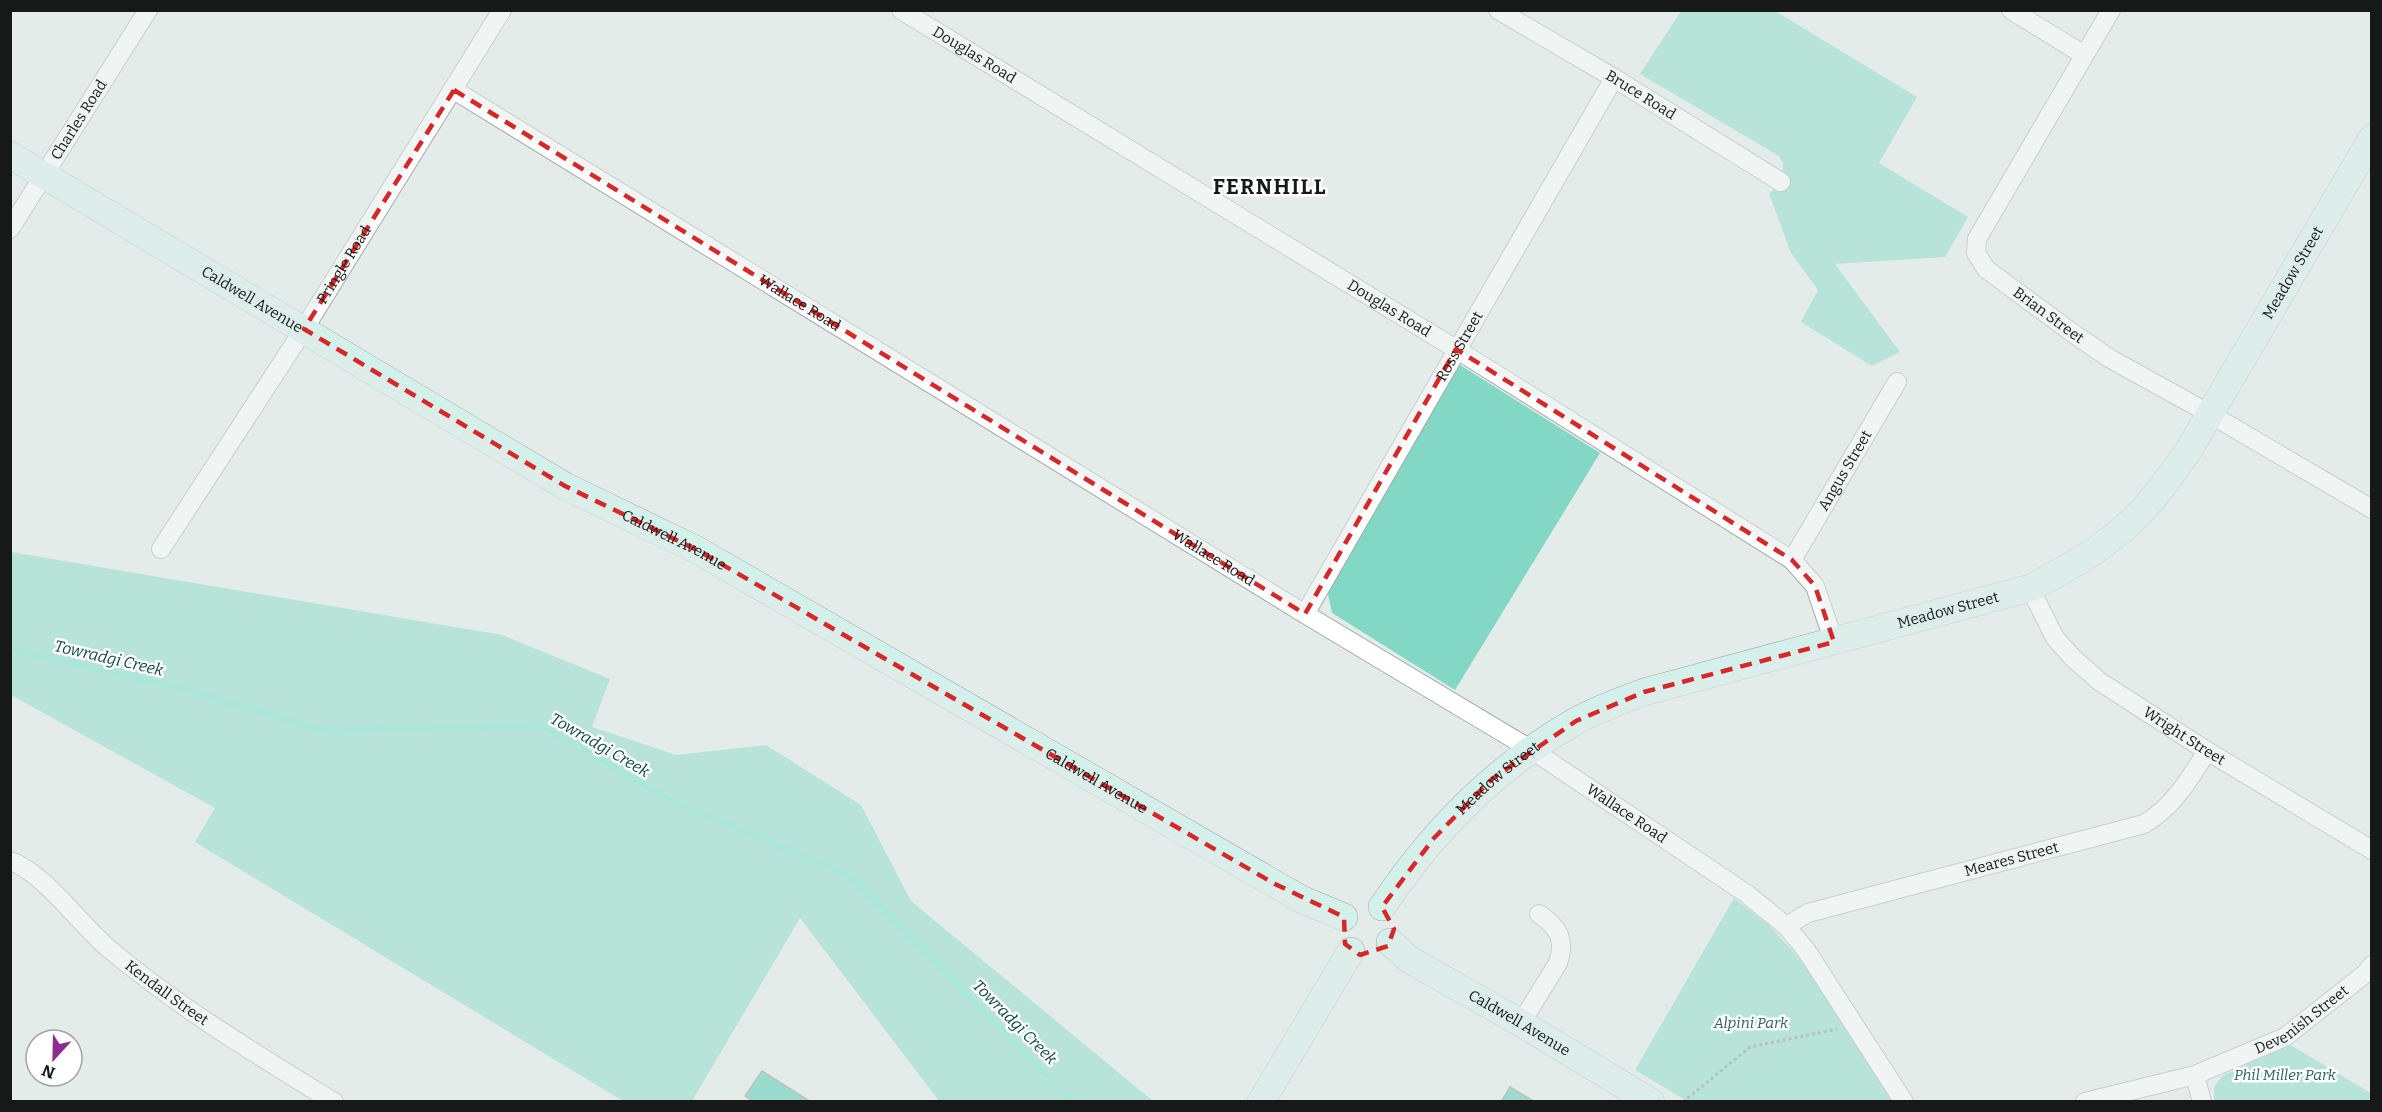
<svg xmlns="http://www.w3.org/2000/svg" width="2382" height="1112" font-family="Bitter,serif">
	<style>
		.green { fill: #82d7c5 }
		.lines { fill: none; stroke-linecap: round; stroke-linejoin: round }
		.stream { stroke: #61e0c8; stroke-width: 5 }
		.building { fill: #41c5ae; stroke: #888f8d; stroke-width: 1.5 }
		.minor-casing { stroke: #a3aaa8; stroke-width: 20 }
		.secondary-casing { stroke: #a3aaa8; stroke-width: 28 }
		.path { stroke: #848a88; stroke-width: 3; stroke-dasharray: 3 3; stroke-linecap: butt }
		.minor { stroke: #fff; stroke-width: 18 }
		.secondary { stroke: #d4f0eb; stroke-width: 27 }
		.marked { fill: none; stroke: #d62828; stroke-width: 4.5; stroke-dasharray: 12 8; stroke-linejoin: round }
		.labels { text-anchor: middle; dominant-baseline: central; stroke-width: 5; stroke-linejoin: round; paint-order: stroke }
		.street-label { font-size: 15px; fill: #161918; stroke: #fff }
		.park-label { font-size: 15px; font-style: italic; fill: #2d6257; stroke: #fff }
		.water-label { font-size: 16px; font-style: italic; fill: #0d473d; stroke: #fff }
		.district-label { font-size: 21px; font-weight: bold; letter-spacing: 1.5px; fill: #161918; stroke: #fff }
	</style>
	<rect width="100%" height="100%" fill="#e4ecea"/>
	<g class="green">
		<path d="M1681,11H1775L1917,97L1879,163L1968,217L1945,257L1835,264L1900,352L1872,366L1801,322L1818,290L1791,253L1769,194L1781,182L1783,164L1779,156L1640,74Z"/>
		<path d="M1460,365L1600,453L1455,690L1332,613L1327,589Z"/>
		<path d="M11,552L502,635L610,679L592,727L676,755L766,745L861,805L911,901L1153,1101H939L800,918L692,1101H623L195,842L215,808L11,695Z"/>
		<path d="M1734,898L1769,925L1808,968L1894,1101H1687L1635,1070Z"/>
		<path d="M2289,1044L2372,1094L2371,1102H2214V1087L2222,1076Z"/>
	</g>
	<g class="lines">
		<path class="stream" d="M10,649L170,685L326,731L541,725L670,800L851,876L1073,1102"/>
	</g>
	<g class="building">
		<path d="M762,1071L811,1102H754L745,1096Z"/>
		<path d="M1510,1087L1535,1102H1501Z"/>
	</g>
	<g class="lines">
		<g class="minor-casing">
			<g id="minor">
				<path id="s1" d="M901,10L1456,349L1792,560L1815,586L1834,642"/>
				<path id="s2" d="M1498,10L1614,78L1781,182"/>
				<path d="M2011,10L2084,55"/>
				<path id="s3" d="M2111,10L1977,239L1976,253L1986,269L2074,334L2109,358L2210,414L2372,509"/>
				<path id="s4" d="M454,90L1305,614L1532,750L1747,894L1786,926L1806,950L1904,1102"/>
				<path id="s5" d="M10,229L148,10"/>
				<path id="s6" d="M161,549L304,329L502,10"/>
				<path id="s7" d="M1792,560L1897,382"/>
				<path id="s8" d="M2030,588L2055,638L2073,658L2099,681L2207,751L2372,850"/>
				<path id="s9" d="M1305,614L1614,78"/>
				<path id="s10" d="M10,861C42,871 81,925 108,948C178,1007 256,1054 334,1102"/>
				<path id="s11" d="M1786,926L1808,913L2144,824C2174,806 2189,780 2207,751"/>
				<path d="M1521,1023L1558,963C1566,939 1558,927 1539,914"/>
				<path d="M2195,1075L2202,1102"/>
				<path id="s12" d="M2085,1102L2195,1075L2285,1037L2366,973L2372,965"/>
			</g>
		</g>
		<g class="secondary-casing">
			<g id="secondary">
				<path id="s13" d="M10,155L565,486L697,550L1275,884L1301,899L1344,917"/>
				<path id="s14" d="M1382,907C1432,832 1497,766 1576,721C1598,709 1621,701 1644,692L2030,588C2067,569 2104,548 2134,519C2154,500 2170,476 2187,453L2372,138"/>
				<path id="s15" d="M1390,942L1410,960L1521,1023L1651,1102"/>
				<path d="M1261,1102L1351,951"/>
			</g>
		</g>
		<path class="path" d="M1683,1102L1750,1047L1837,1029"/>
		<use href="#minor" class="minor"/>
		<use href="#secondary" class="secondary"/>
	</g>
	<path d="M0 0H2382V1112H0ZM454,90L1305,614L1456,349L1792,560L1815,586L1834,642L1644,692L1576,721L1492,779L1434,838L1382,907L1394,929L1388,946L1360,955L1345,944L1344,917L1275,884L697,550L565,486L304,329Z" fill="#e4ecea" fill-opacity=".55" fill-rule="evenodd"/>
	<path class="marked" d="M454,90L1305,614L1456,349L1792,560L1815,586L1834,642L1644,692L1576,721L1492,779L1434,838L1382,907L1394,929L1388,946L1360,955L1345,944L1344,917L1275,884L697,550L565,486L304,329Z"/>
	<g class="labels">
		<g class="street-label">
			<text stroke="none"><textPath href="#s1" startOffset="86">Douglas Road</textPath></text>
			<text stroke="none"><textPath href="#s2" startOffset="166">Bruce Road</textPath></text>
			<text stroke="none"><textPath href="#s5" startOffset="129">Charles Road</textPath></text>
			<text stroke="none"><textPath href="#s6" startOffset="338">Pringle Road</textPath></text>
			<text stroke="none"><textPath href="#s14" startOffset="1164">Meadow Street</textPath></text>
			<text stroke="none"><textPath href="#s13" startOffset="282">Caldwell Avenue</textPath></text>
			<text stroke="none"><textPath href="#s4" startOffset="406">Wallace Road</textPath></text>
			<text stroke="none"><textPath href="#s1" startOffset="572">Douglas Road</textPath></text>
			<text stroke="none"><textPath href="#s3" startOffset="376">Brian Street</textPath></text>
			<text stroke="none"><textPath href="#s9" startOffset="309">Ross Street</textPath></text>
			<text stroke="none"><textPath href="#s7" startOffset="104">Angus Street</textPath></text>
			<text stroke="none"><textPath href="#s13" startOffset="768">Caldwell Avenue</textPath></text>
			<text stroke="none"><textPath href="#s4" startOffset="892">Wallace Road</textPath></text>
			<text stroke="none"><textPath href="#s14" startOffset="660">Meadow Street</textPath></text>
			<text stroke="none"><textPath href="#s8" startOffset="219">Wright Street</textPath></text>
			<text stroke="none"><textPath href="#s14" startOffset="174">Meadow Street</textPath></text>
			<text stroke="none"><textPath href="#s13" startOffset="1254">Caldwell Avenue</textPath></text>
			<text stroke="none"><textPath href="#s4" startOffset="1378">Wallace Road</textPath></text>
			<text stroke="none"><textPath href="#s11" startOffset="236">Meares Street</textPath></text>
			<text stroke="none"><textPath href="#s10" startOffset="206">Kendall Street</textPath></text>
			<text stroke="none"><textPath href="#s12" startOffset="234">Devenish Street</textPath></text>
			<text stroke="none"><textPath href="#s15" startOffset="153">Caldwell Avenue</textPath></text>
		</g>
		<g class="park-label">
			<text x="1751" y="1023">Alpini Park</text>
			<text x="2285" y="1075">Phil Miller Park</text>
		</g>
		<g class="water-label">
			<text transform="translate(109 658) rotate(13)">Towradgi Creek</text>
			<text transform="translate(600 745) rotate(30)">Towradgi Creek</text>
			<text transform="translate(1015 1022) rotate(45)">Towradgi Creek</text>
		</g>
		<g class="district-label">
			<text x="1270" y="187">FERNHILL</text>
		</g>
	</g>
	<rect width="2382" height="1112" fill="none" stroke="#161918" stroke-width="24"/>
	<g transform="translate(54 1058) rotate(202)"><circle r="28" fill="#ffffff" stroke="#a2a3a3" stroke-width="1.5"/>
	<path d="M0-4.5L10 22L0 15L-10 22Z" fill="#912a8f"/>
	<text y="-9" font-size="16" font-weight="bold" text-anchor="middle" fill="#161918">N</text>
	</g>
</svg>
